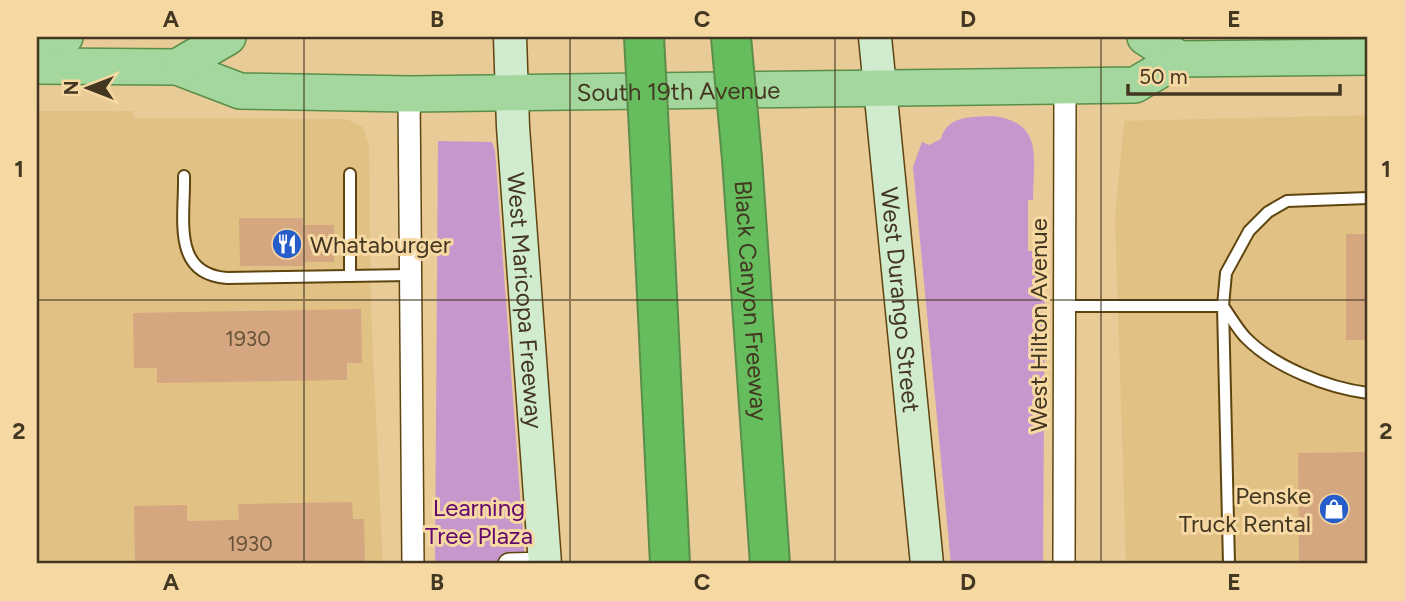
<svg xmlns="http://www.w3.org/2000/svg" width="1405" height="601" font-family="Figtree,sans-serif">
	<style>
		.built { fill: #e2c185 }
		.green { fill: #c696cd }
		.building { fill: #d5a780 }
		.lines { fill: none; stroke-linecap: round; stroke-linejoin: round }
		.service-casing { stroke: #5e450f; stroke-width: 14 }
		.minor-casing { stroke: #5e450f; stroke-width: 24 }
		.secondary-casing { stroke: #5e450f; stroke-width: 35 }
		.primary-casing { stroke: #5a8e49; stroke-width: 38 }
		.motorway-casing { stroke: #5a8e49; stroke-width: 42 }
		.service { stroke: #fff; stroke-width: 10 }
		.minor { stroke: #fff; stroke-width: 21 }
		.secondary { stroke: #d1ebcf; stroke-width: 32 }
		.primary { stroke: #a3d79e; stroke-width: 35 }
		.motorway { stroke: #66bd5e; stroke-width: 38 }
		.motorway-bridge-casing { stroke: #5a8e49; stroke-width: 42; stroke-linecap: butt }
		.motorway-bridge { stroke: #66bd5e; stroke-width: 38 }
		.grid { fill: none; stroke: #433722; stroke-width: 2; stroke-opacity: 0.55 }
		.labels { text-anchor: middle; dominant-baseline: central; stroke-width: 6; stroke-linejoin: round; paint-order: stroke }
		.number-label { font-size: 21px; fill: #68533a }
		.street-label { font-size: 24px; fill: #433722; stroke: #f6d8a3 }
		.poi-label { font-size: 24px; fill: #433722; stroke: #f6d8a3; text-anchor: start }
		.park-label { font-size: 24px; fill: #61076e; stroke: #f6d8a3 }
		.neatline { fill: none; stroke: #433722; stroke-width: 2.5 }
		.grid-label { font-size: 23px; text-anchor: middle; font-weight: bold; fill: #433722 }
	</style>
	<rect width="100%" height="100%" fill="#e8cb97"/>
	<g class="built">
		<path d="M37,111H133L134,118L346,119L363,127L369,146L371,310L383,564H37Z"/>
		<path d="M1368,115V564H1126L1115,217L1124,121Z"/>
	</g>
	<g class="green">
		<path d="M992,116C1045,122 1033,159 1033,200H1028V251H1033V265L1045,266L1043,564H951L913,167L922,142L929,145L941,139C947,115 972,117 992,116Z"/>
		<path d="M438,141L492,142L495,151L525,564H435Z"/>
	</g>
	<g class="building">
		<path d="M239,218H303V225H334V262H305V266H240Z"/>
		<rect x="1346" y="234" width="22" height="106"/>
		<path d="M361,309L362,363H347V380L157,383V368H134L133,313Z"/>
		<path d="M1368,452V564H1299L1298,453Z"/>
		<path d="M352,502L353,519H364L365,564H135L134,506L187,505V521L239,520L238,504Z"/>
	</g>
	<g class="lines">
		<g class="service-casing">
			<g id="service">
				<path d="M350,174V276"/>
				<path d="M184,176C185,218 171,274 227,278L410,275"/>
				<path d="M1065,306H1223"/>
				<path d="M1223,306C1230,316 1237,328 1245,337C1274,367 1328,388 1368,393"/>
				<path d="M1229,564L1223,306L1226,273L1249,231L1268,212L1287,201L1368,198"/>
			</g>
		</g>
		<g class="minor-casing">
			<g id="minor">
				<path d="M409,94L413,564"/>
				<path d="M509,564L545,563"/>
				<path d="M1064,564L1065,86"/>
			</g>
		</g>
		<g class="secondary-casing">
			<g id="secondary">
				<path id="s1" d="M510,37L513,127L545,564"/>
				<path id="s2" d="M875,37L927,564"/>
			</g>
		</g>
		<g class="primary-casing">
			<g id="primary">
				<path d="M1145,37L1179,59"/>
				<path d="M37,55L65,37"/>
				<path id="s3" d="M37,66L177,67L240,91L409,94L1135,85L1179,59L1368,57"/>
				<path d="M177,67L228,37"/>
			</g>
		</g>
		<g class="motorway-casing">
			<g id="motorway">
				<path d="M650,150L670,564"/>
				<path id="s4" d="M742,159L770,564"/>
			</g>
		</g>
		<use href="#service" class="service"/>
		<use href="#minor" class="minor"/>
		<use href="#secondary" class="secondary"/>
		<use href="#primary" class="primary"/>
		<use href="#motorway" class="motorway"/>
		<g class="motorway-bridge-casing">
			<g id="motorway-bridge">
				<path d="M644,37L650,150"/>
				<path d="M731,37L742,159"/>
			</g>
		</g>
		<use href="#motorway-bridge" class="motorway-bridge"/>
	</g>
	<path class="grid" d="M304,37V564M570,37V564M835,37V564M1101,37V564M37,300H1368"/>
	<defs>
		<g id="restaurant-disc" transform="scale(1.575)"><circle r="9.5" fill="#265dca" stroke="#f6d8a3"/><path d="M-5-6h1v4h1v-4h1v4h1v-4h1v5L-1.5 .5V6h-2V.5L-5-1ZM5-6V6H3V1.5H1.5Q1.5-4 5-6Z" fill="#fff"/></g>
		<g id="shop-disc" transform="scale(1.575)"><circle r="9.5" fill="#265dca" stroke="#f6d8a3"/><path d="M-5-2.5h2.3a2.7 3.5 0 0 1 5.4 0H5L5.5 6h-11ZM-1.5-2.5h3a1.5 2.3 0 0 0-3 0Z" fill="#fff"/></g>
	</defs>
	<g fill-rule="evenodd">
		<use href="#restaurant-disc" x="287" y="244"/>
		<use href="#shop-disc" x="1334" y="509"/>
	</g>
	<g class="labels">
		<g class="number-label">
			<text x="248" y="338">1930</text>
			<text x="250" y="543">1930</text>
		</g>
		<g class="street-label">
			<text stroke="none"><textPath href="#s3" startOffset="646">South 19th Avenue</textPath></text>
			<text stroke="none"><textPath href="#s4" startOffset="142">Black Canyon Freeway</textPath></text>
			<text stroke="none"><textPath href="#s1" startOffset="264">West Maricopa Freeway</textPath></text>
			<text stroke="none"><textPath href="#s2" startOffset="264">West Durango Street</textPath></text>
			<text transform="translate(1038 325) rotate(-90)">West Hilton Avenue</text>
		</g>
		<g class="poi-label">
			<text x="310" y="244">Whataburger</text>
			<text x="1311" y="495" text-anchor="end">Penske<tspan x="1311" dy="28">Truck Rental</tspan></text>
		</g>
		<g class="park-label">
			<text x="479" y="507">Learning<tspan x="479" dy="28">Tree Plaza</tspan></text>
		</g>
	</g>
	<rect width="1405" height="601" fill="none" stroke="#f6d8a3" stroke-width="77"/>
	<g transform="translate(88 88) rotate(270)" stroke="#f6d8a3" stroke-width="5" paint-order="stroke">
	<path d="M0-5L12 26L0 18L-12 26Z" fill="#433722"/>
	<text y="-10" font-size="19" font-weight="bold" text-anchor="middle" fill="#433722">N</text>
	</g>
	<path d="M1128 84v10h212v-10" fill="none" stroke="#433722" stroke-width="3.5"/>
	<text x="1139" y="84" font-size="21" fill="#433722" stroke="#f6d8a3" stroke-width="5" paint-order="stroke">50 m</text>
	<rect x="38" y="38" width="1328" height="524" class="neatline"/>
	<g class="grid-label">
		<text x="171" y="27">A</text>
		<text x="437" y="27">B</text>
		<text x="702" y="27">C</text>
		<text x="968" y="27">D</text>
		<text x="1234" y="27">E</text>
		<text x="19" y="177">1</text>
		<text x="1386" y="177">1</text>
		<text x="19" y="439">2</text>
		<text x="1386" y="439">2</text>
		<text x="171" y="590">A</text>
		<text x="437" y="590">B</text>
		<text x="702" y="590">C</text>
		<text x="968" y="590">D</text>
		<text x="1234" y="590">E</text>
	</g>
</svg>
